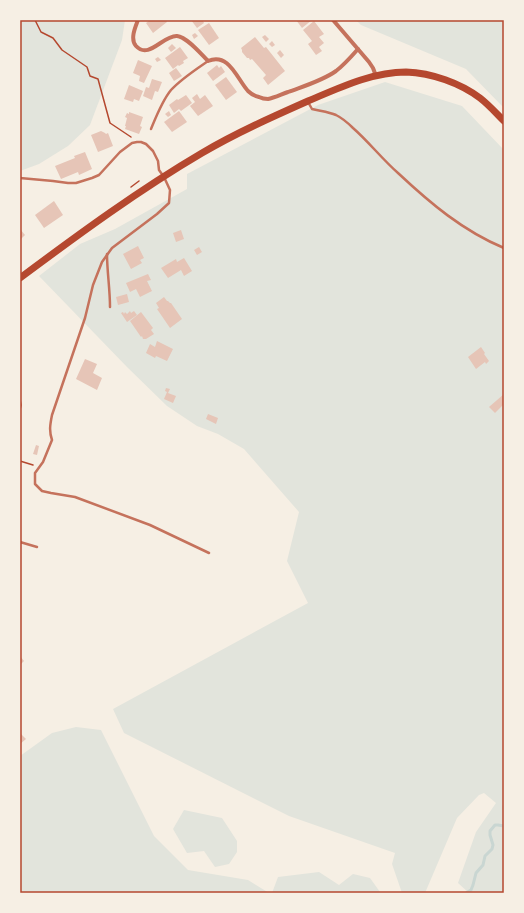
<svg xmlns="http://www.w3.org/2000/svg" width="524" height="913" font-family="Figtree,sans-serif">
	<style>
		.green { fill: #e2e4dc }
		.lines { fill: none; stroke-linecap: round; stroke-linejoin: round }
		.stream { stroke: #c9d6d2; stroke-width: 3 }
		.building { fill: #e6c5b7 }
		.path { stroke: #b5482f; stroke-width: 1.5 }
		.service { stroke: #c5725c; stroke-width: 2.5 }
		.minor { stroke: #c5725c; stroke-width: 4 }
		.primary { stroke: #b5482f; stroke-width: 7 }
		.neatline { fill: none; stroke: #b5482f; stroke-width: 1.5 }
	</style>
	<rect width="100%" height="100%" fill="#f6efe4"/>
	<g class="green">
		<path d="M20,20H125L122,40L90,125L68,146L39,164L20,171Z"/>
		<path d="M356,20H504V108L466,69L361,25Z"/>
		<path d="M385,82L462,106L504,150V892L493,893H469L458,883L476,832L496,803L484,793L479,795L457,818L425,893H402L392,864L395,853L289,816L124,733L113,709L308,603L287,561L299,512L244,449L218,434L197,426L167,406L127,367L39,276L80,244L115,229L187,189V174L318,105Z"/>
		<path d="M76,727L101,730L154,836L188,870L248,880L269,893H20V756L52,733Z"/>
		<path d="M184,810L222,818L237,841V852L229,864L215,867L204,851L187,853L173,829Z"/>
		<path d="M319,872L339,885L353,874L370,878L380,892L272,893L278,877Z"/>
	</g>
	<g class="lines">
		<g class="stream">
			<path d="M504,806V809"/>
			<path d="M466,893L471,890L473,885L476,873L483,865L485,856L492,849L493,845L490,835V831L495,825H498L504,826"/>
		</g>
	</g>
	<g class="building">
		<path d="M149,20H166L167,22L153,33L146,23L149,21Z"/>
		<path d="M191,20H205L203,21L204,23L197,28Z"/>
		<path d="M296,20H312L302,28Z"/>
		<path d="M314,21L324,34L319,37L324,43L319,47L322,51L316,55L308,44L312,41L303,30Z"/>
		<path d="M209,23L219,38L209,45L198,30Z"/>
		<path d="M195,33L198,36L194,39L192,35Z"/>
		<path d="M265,35L269,39L266,42L262,37Z"/>
		<path d="M255,37L264,48L266,47L285,71L268,85L263,78L266,75L252,59L250,60L249,58H247L242,52V50L241,48Z"/>
		<path d="M272,41L275,45L272,47L269,44Z"/>
		<path d="M172,44L176,48L171,52L168,48Z"/>
		<path d="M180,47L188,58L183,61L184,63L179,66L178,65L173,69L165,58Z"/>
		<path d="M280,50L284,55L281,58L277,53Z"/>
		<path d="M158,57L161,60L157,62L155,59Z"/>
		<path d="M138,60L152,66L144,83L139,81L140,76L133,73Z"/>
		<path d="M217,65L219,68L221,66L225,72L213,81L207,73Z"/>
		<path d="M176,68L182,76L174,81L169,73Z"/>
		<path d="M226,77L237,92L226,100L215,85Z"/>
		<path d="M152,79L162,82L158,92L155,91L152,100L143,96L146,87L149,88Z"/>
		<path d="M129,85L143,91L139,101L134,99L133,102L124,99Z"/>
		<path d="M197,94L200,99L205,95L213,106L198,116L190,106L195,102L192,98Z"/>
		<path d="M186,95L192,103L181,111L179,109L174,113L169,105L177,99L178,100Z"/>
		<path d="M169,111L171,115L168,117L165,114Z"/>
		<path d="M179,111L187,122L172,132L164,122Z"/>
		<path d="M129,112L143,117L140,126L142,127L139,134L125,129L126,126H125L127,118L125,117L127,113L129,114Z"/>
		<path d="M101,131L105,133L106,134L108,133L113,146L98,152L91,135Z"/>
		<path d="M85,152L92,169L79,175L78,172L61,179L55,166L75,158L74,156Z"/>
		<path d="M54,201L63,215L44,228L35,215Z"/>
		<path d="M20,229L25,235L20,240Z"/>
		<path d="M181,230L184,239L176,242L173,233Z"/>
		<path d="M138,246L144,258L140,260L142,263L131,269L123,254Z"/>
		<path d="M199,247L202,252L197,255L194,250Z"/>
		<path d="M184,258L192,271L184,276L181,270L168,278L161,268L176,259L177,262Z"/>
		<path d="M148,274L151,280L147,281L152,291L140,297L136,289L130,292L126,283Z"/>
		<path d="M127,294L129,302L118,305L116,297Z"/>
		<path d="M164,297L167,301H168L170,303H171L182,319L170,328L157,309L159,308L156,303Z"/>
		<path d="M130,311L131,313L134,311L137,315L127,322L121,313L123,312L124,314L125,312L127,314Z"/>
		<path d="M141,312L153,328L151,330L154,334L146,339H143L142,336L141,337L130,321Z"/>
		<path d="M157,341L173,349L167,361L156,356L155,358L146,353L150,344L155,347Z"/>
		<path d="M481,347L485,353L484,354L489,361L486,364L485,362L476,369L468,357Z"/>
		<path d="M85,359L97,364L93,373L102,378L97,390L76,379Z"/>
		<path d="M166,388L170,389L168,393L176,396L173,403L164,399L167,392L165,391Z"/>
		<path d="M504,394V404L495,413L489,407Z"/>
		<path d="M208,414L218,418L216,424L206,419Z"/>
		<path d="M36,445L39,446L37,455L33,454Z"/>
		<path d="M20,656L24,661L20,665Z"/>
		<path d="M20,733L26,739L20,744Z"/>
	</g>
	<g class="lines">
		<g class="path">
			<path d="M35,20L41,32L53,38L62,50L87,67L90,76L98,79L110,123L131,137"/>
			<path d="M131,187L139,181"/>
			<path d="M20,399L21,405L20,410"/>
			<path d="M20,461L33,465"/>
		</g>
		<g class="service">
			<path d="M308,102L312,109C320,111 329,112 336,115C342,118 348,123 353,128C369,142 382,159 398,173C430,203 463,231 504,248"/>
			<path d="M151,129C156,117 162,101 171,90C181,79 195,70 208,61"/>
			<path d="M20,178L53,181L68,183H76L92,178L99,175L120,152L132,143L137,142H141L146,144L153,151L158,161L159,170L164,177L170,190L169,203L157,214L112,248L102,262L93,285L85,318L52,415C50,425 49,431 52,440L43,462L35,473V484L42,491L51,493L75,497L150,525L209,553"/>
			<path d="M107,254C107,271 110,289 110,307"/>
			<path d="M20,542L37,547"/>
		</g>
		<g class="minor">
			<path d="M138,20C135,28 130,39 136,46C149,60 163,35 177,36C187,37 201,54 208,61C229,52 237,79 248,91C251,94 255,96 259,97C261,98 265,99 268,99C274,98 282,94 288,92C304,86 322,81 336,71C344,65 351,57 358,49"/>
			<path d="M333,20L369,62L373,68L376,76"/>
		</g>
		<path class="primary" d="M20,278C79,234 139,190 202,153C236,133 272,117 308,101C339,88 372,72 406,72C432,73 460,83 480,98C489,105 496,113 504,121"/>
	</g>
	<rect width="524" height="913" fill="none" stroke="#f6efe4" stroke-width="42"/>
	<rect x="21" y="21" width="482" height="871" class="neatline"/>
</svg>
